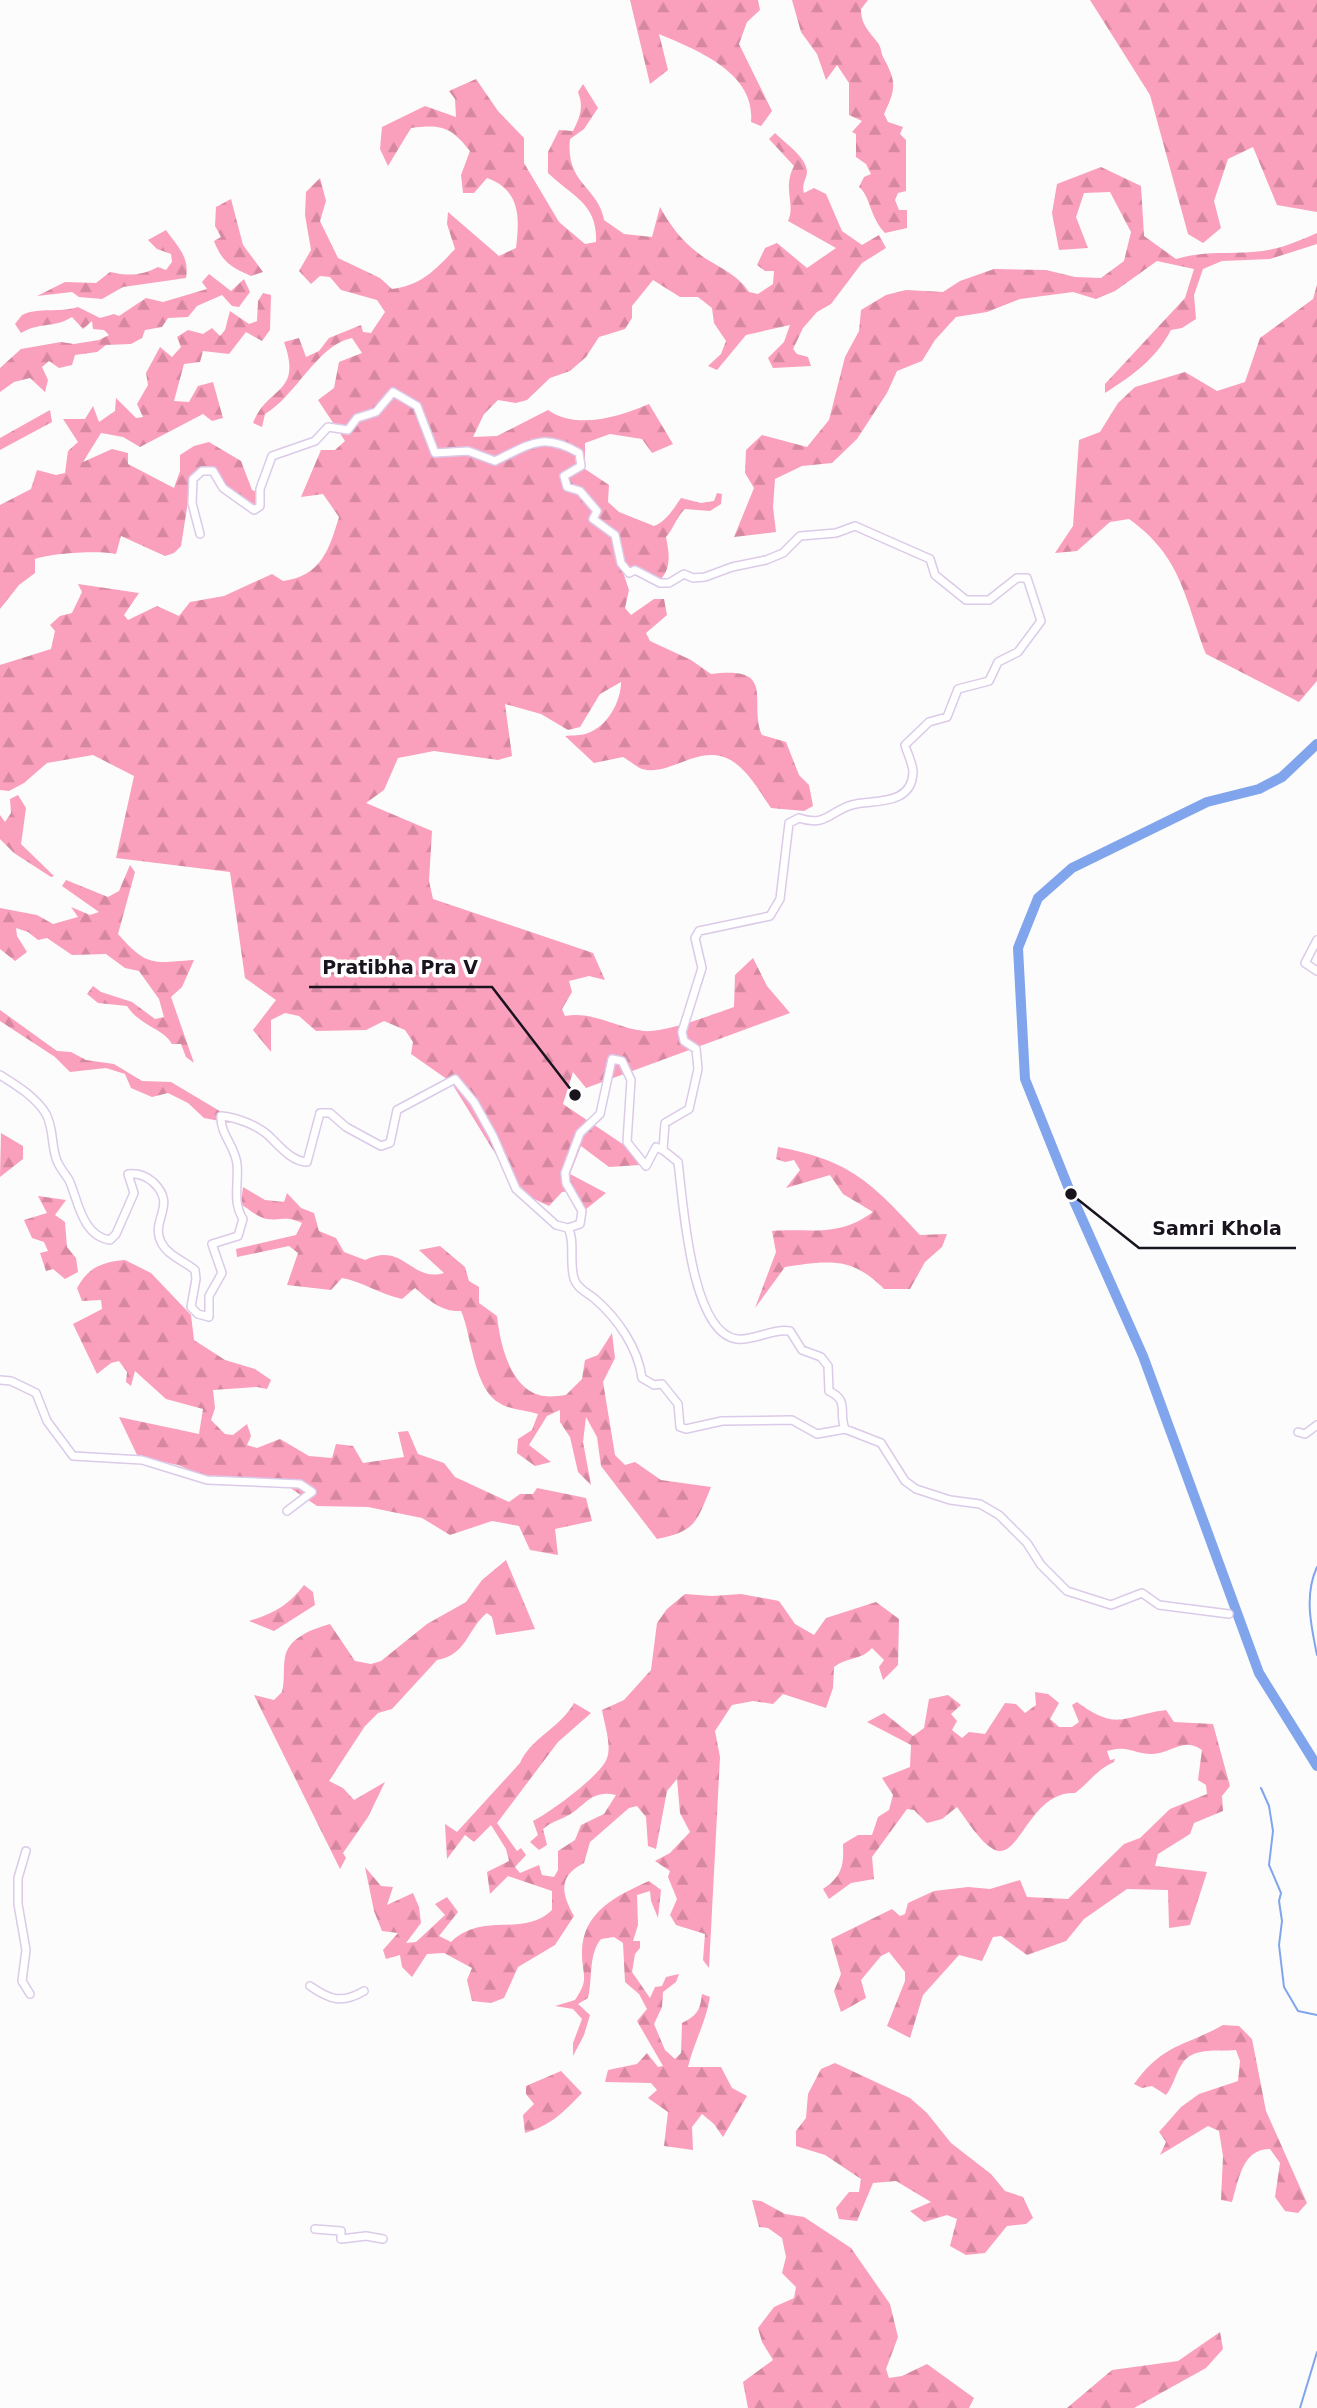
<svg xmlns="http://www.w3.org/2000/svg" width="1317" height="2408" font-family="'DejaVu Sans',sans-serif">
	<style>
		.forest { fill: url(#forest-firs) }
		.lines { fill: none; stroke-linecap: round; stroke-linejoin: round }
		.stream { stroke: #80a5ed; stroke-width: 2 }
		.river { stroke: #80a5ed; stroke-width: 10 }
		.street-casing { stroke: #dbcae8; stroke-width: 10 }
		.street { stroke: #fff; stroke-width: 7 }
		.leader { fill: none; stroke: #1a141f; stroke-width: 2.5 }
		.callout-dot { fill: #1a141f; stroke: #fff; stroke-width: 2.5 }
		.callout-label { font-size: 19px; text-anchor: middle; font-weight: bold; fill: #1a141f; stroke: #fff; stroke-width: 7; stroke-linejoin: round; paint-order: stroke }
	</style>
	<defs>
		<pattern id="forest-firs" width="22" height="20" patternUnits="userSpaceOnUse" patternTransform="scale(1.75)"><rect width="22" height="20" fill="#fa9fbc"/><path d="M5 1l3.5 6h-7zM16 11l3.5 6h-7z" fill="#d688a1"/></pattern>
	</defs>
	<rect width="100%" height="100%" fill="#fcfcfc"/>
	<g class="forest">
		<path d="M630,0H758L760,10L747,22L739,44L772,111L761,126L751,122C756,73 697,50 659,34L668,70L650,84Z"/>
		<path d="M792,0H868L861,9C861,25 869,31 878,43C881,47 881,52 883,57C897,82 896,89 884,114L888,122L903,127L900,134L906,140V191L898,193L895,200L899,210H907V228L885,233C870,218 870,195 859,187L864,177L871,174L866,164L856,157V134L852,132L862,121L849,115V83L837,65L826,80L817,54L801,32Z"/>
		<path d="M1090,0H1317V212L1277,205L1253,147L1228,159L1214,201L1221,228L1203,243L1188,234L1150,95Z"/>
		<path d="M476,79L498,111L524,138V163L559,222L585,244L596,242C598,204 572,196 548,173V152L559,130L573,131C580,117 584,107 578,92L583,84L598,108L584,129L570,139C565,184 599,187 604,220L624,234L652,237L660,207C669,224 682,241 698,253C716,267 736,272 749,292L758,294L773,284L774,271H765L757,265L765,248L777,243L807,268L836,248L788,221C796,204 782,189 794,166L769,139L775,133C785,143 806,157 807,171C807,179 801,184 804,193L814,188L826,194L842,231L862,245L879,235L886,248L862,263L831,304L817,312L803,328L793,349L797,354L808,357L811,366L773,368L768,358L784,342L790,325L746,335L717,370L708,366L721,354L726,341L714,323L712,308L698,297H680L653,280L632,306V318L625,329L599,337L586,357L570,371L550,378L527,400L516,403L498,400L484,414L473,437L497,436L548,410C576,430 619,417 649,404L673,444L652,453L642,439L610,434L585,443V469L609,485L608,502L619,512L654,526C666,522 674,508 681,498L701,503L714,501L717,493L722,494L721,504L710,511L685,509C677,516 674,528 666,537C669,552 672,568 660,580L636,567L622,569L629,590L625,608L631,615L654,599H664L667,615L646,633L650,641L691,660L711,674C778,665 748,702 762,735L786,742L799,775L809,785L813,806L804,811L771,808C762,795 753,779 741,768C706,734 673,778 642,769C636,767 629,760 623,757L594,763L565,736C572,735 582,736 588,733C608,726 621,701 621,682L600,694L580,727L568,730L541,714L505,704L512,756L498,760L434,751L398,758L384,790L366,803L432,831L429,881L433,899L593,953L605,980L589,976L569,981L572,992L562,1009L565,1016C594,1011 616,1028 644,1031C665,1033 714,1014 734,1007L735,975L753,958L767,986L790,1013L586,1088L573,1072L563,1104L633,1151L640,1165L609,1167L581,1146L570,1174L606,1193L580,1214L573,1191L562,1192L549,1206L519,1192L451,1082L411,1054L413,1042L405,1030L384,1021L366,1030L316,1031L299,1016L285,1013L271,1020V1052L253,1030L276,1000L245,978L230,872L116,858L134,776L93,755L47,763L24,783L9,791L0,790V665L51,649L55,631L50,625L60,616L72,613L82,592L78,584L139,593L124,615L128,620L157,606L179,616L190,602L224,596L272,574L283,581C321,576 329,550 339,517L323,494L301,497L321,450H335L345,441L318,400L334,388L339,362L362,353L352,338C317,345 296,396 265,414L262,427L253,423C267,386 303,395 284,342L299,338L306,357L319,351L329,338L361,325L363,332L371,333L385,312L377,300L341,290L330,277L320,276L311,284L299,271L311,250L305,215L306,192L320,178L326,201L320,221L338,258L380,278L392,289C422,285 435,270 455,249L447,224L448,212L499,256L516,248C520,216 520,190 487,178L474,193H463L461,175L470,151C451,127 442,124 411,128L388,166L380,149L382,127L425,106L456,117L455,99L449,91Z"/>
		<path d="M1101,167L1141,186L1144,236L1176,259C1203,251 1225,254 1253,252C1275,251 1297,242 1317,233V244L1270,259L1222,261L1203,269L1194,295L1196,319L1182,328L1171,330C1155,360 1133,375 1105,393V384L1185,298L1194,269L1157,261L1115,291L1096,299L1073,292L1020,299L987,312L956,317L935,340L922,361L897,371L887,393L857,439L832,463L802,466L775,479L773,507L776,532L734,537L754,488L745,473L746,450L762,435L807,447L829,420L845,357L859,331L861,310L886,295L906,290L943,292L960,281L994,269L1046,270L1075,277L1101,278L1124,261L1131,232L1110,192L1084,193L1076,217L1088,248L1059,250L1052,213L1057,184Z"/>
		<path d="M231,199L243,245L263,272L251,276C231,267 222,262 214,241L221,237L215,226L216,207Z"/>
		<path d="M166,230C176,245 190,256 186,278L123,287L102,299L79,297L72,292L37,296L65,282L96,283L110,272C128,276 141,276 158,267L166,270L172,262L171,254L157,249L148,240Z"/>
		<path d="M209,274L231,291L244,279L250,292L239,307L232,306L222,295L197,306L188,317L168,318L162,327L145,330L142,338L131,344L106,345L97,352L75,355L72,365L59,368L49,361L42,367L48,380L45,392L30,378L14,382L0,392V368L21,349L61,342L74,344L99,340L109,335L104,330L93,329L92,321L83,329L72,317C52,329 42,321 21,333L15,324L22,315C38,307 60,313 78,307L100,318L114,314L119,316L146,298L163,302L207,289L202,282Z"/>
		<path d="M1317,285V681L1299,702L1206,654C1184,597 1182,557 1129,519L1110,522L1077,551L1055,553L1073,526L1079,440L1100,432L1118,403L1135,387L1185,372L1217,391L1245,382L1260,338L1313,299Z"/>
		<path d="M263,293L271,295L270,330L262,341L246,332L229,354L203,351L200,362L184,364L174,401L189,402L198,386L213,382L223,418L212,421L203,414L140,447L123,437L101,433L83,462L112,449L128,453V464L174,488L180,471V455L194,446L209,442L241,461L252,490L257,492V502L253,505L226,486L213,467L203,466L192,476L181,546L174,553L165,556L121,536L116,554C101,550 51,553 35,559V573L19,585L0,609V505L31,489L37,470L56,475L65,473L68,451L78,442L63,419H85L93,406L99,422L115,411L116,398L136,418L143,417L137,404L148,385L146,373L160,347L172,357L181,347L177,337L188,330L203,334L212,328L220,336L225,330L230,311L249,324L257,321L258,301Z"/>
		<path d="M50,410L52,422L0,450V438Z"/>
		<path d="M18,795L26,808L21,844L54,876L51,877L14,853L0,839V815L5,822L11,813L10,799Z"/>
		<path d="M130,865L135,872L118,934C147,967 152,963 194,960L182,987L171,997L194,1063L186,1057L181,1044H172C163,1028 141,1027 127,1006L98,1003L87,994L93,986L101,992L132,1002L155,1019L164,1017L159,999L139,971L125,968L106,954L72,955L47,938L38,940L28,932L16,928L17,936L27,952L15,961L0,949V908L37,915L53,924L78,917L71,907L90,915L99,912L62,886L66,880L108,897L119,891Z"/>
		<path d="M0,1010L57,1051L71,1052L86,1060L114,1064L142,1081L171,1082L223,1113L230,1123L204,1118L188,1103L168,1093L152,1097L131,1088L125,1074L106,1068L70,1072L55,1057L0,1021Z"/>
		<path d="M1,1133L23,1146V1159L0,1177Z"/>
		<path d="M778,1147C850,1160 872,1183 920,1235L947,1234L942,1247L925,1262L910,1289H884C852,1256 828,1261 785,1267L755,1308L776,1252L772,1231C812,1228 837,1238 873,1212L843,1194L830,1175L786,1188L800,1170L794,1160L785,1162L776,1159Z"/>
		<path d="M243,1187L265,1200L284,1202L287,1193L301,1208L314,1213L319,1231L336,1238L344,1252L365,1260C404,1241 411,1283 444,1273L419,1250L440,1246L465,1267L469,1281L479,1287V1303L497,1316C500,1343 510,1391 544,1396C550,1397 559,1396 566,1395L582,1379L585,1360L598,1355L612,1333L615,1358L603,1382L615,1455L625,1465L635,1462L661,1480L711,1487C696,1523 696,1531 657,1539L601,1466L597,1437L586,1417L583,1442L591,1485L578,1472L570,1437L560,1422V1410L547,1416L529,1445L551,1462L535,1466L517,1453L518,1439L532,1430L538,1414C526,1410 511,1410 501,1404C473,1390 472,1335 461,1311C441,1312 429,1300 415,1288L402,1299C380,1294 363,1282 342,1278L331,1290L287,1285L298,1253L289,1246L237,1257L236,1249L296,1235L302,1223C285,1215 283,1221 267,1219C259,1218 248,1209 241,1204Z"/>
		<path d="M38,1196L66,1200L55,1215L65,1222L67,1247L76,1258L78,1272L65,1279L53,1269L46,1271L40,1253L48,1251L44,1242L32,1238L24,1220L47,1213Z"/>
		<path d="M125,1260L151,1273L191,1315L194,1340L225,1360L255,1369L271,1380L267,1389L257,1387L213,1390L215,1408L211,1420L225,1434L233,1435L247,1424L251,1436L247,1445L257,1448L280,1439L309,1456L332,1458L336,1444L353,1446L363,1463L404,1457L398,1432L408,1431L418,1454L444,1463L455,1477L509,1502L520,1494H533L537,1488L586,1498L592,1521L555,1529L558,1555L530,1550L519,1526L492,1521L450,1535L422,1518L368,1507L317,1506L280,1481L207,1477L178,1465L138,1457L119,1417L199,1434L203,1409L166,1399L135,1371L131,1386L126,1382L127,1372L119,1361L111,1363L97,1374L73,1324L102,1309L101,1300L82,1301L77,1288C88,1268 101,1262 125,1260Z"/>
		<path d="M506,1560L535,1629L496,1635L492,1617L487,1613C467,1629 467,1655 437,1660L392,1709L378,1713L365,1726L329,1781L343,1788L354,1800L385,1782L368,1817L343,1853L346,1858L340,1869L254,1695L274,1700L282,1692C285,1680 283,1668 285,1657C289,1637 313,1629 330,1624L355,1661L371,1664L381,1661L427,1624L466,1602L482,1580Z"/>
		<path d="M304,1585L313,1592L315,1605L274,1631L249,1621C273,1614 289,1605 304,1585Z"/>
		<path d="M685,1594L712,1596L741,1594L779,1601L795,1624L814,1635L826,1618L876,1602L899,1619L898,1665L883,1680L879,1667L884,1660L872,1648C862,1660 847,1657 834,1667L833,1688L826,1708L783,1694L773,1704L753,1701L732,1705L715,1731L720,1757L709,1968L703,1960L705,1934L676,1925L670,1915L677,1899L668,1877L670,1871L655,1861L670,1853L690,1832L680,1813L677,1779L667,1791L656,1849L648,1846L646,1817L637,1806L629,1808L590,1842L584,1863C558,1876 561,1893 574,1916L555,1945L518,1967L504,1998L491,2003L472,2001L467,1980L472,1968L444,1953L427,1954L412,1977L402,1967L400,1955L386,1959L383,1950L398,1933L382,1931L374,1911L365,1867L381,1886L393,1887L387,1905L413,1893L419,1907L421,1923L406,1943L416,1942L445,1915L435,1904L447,1897L458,1912L439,1936L451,1942C483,1911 524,1938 552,1910V1891L508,1876L490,1894L487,1872L509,1861L506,1849L491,1825L474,1842L465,1835L447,1859L445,1824L457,1832L520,1763C531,1738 560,1728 574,1703L591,1713L558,1742L497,1823L517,1851L521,1848L526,1855L515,1867L520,1873L539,1865L542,1875L554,1877L558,1870V1851L575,1840L581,1825L604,1814L616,1795C590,1789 585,1807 567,1816C557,1821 551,1822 543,1829L547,1845L539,1850L530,1842L538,1835L533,1821C549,1813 602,1775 607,1758C612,1745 604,1723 602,1710L624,1700L651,1670L657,1623L667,1609Z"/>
		<path d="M1035,1692L1048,1694L1059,1703L1050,1719L1059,1727H1072L1079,1722L1072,1705L1077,1702C1118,1732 1122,1716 1166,1710L1174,1722L1213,1724L1230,1786L1222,1796L1223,1811L1194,1823L1190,1834L1158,1854L1155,1866L1207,1872L1190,1925L1169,1928L1168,1890L1127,1889L1084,1919L1066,1941L1027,1955L1001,1936L993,1937L982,1961L959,1955L923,1995L910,2038L887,2026L905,1981V1972L889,1952L881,1956L861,1980L866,1998L841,2012L834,1991L841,1974L831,1939L892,1909L900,1916L905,1914L908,1903L934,1891L968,1887L990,1889L1020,1880L1027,1897L1068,1899L1124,1844L1140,1838L1170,1809L1207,1794L1206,1785L1198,1780L1202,1750C1182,1736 1171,1755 1150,1754C1130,1753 1130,1745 1107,1751L1110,1760L1115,1759L1114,1762C1096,1770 1090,1782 1075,1793C1029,1791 1019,1864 993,1849C979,1841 967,1820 957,1807L942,1819L927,1823L914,1810L907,1809L872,1857L874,1879L851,1883L829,1899L823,1889C842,1876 844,1866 843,1844L858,1835H872L878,1817L889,1810L893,1795L882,1778L910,1767L911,1745L867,1722L884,1713L913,1736L924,1728L929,1699L948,1695L961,1705L951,1714L957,1721L952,1730L962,1738L969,1732L985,1734L1005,1703L1016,1704L1025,1713L1036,1705Z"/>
		<path d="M649,1881L661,1890L658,1918L651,1901L650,1891L637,1895L638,1925L633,1941H640V1948L635,1954L632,1972L650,1998L655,1987L662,1986L666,1977L679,1974L676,1982L663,1992L662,2007L654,2024L665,2050L675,2059L681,2053L682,2023C698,2015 700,2010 702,1994L710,1997C706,2022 694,2042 688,2067H721L732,2088L747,2096L723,2137L714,2124L702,2114L692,2127L693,2150L664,2146L668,2112L648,2098L657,2090L651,2083L605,2082L608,2070L637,2064L647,2053L658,2067L663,2066L637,2021L647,2009L639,1994L625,1982L623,1943L614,1937L601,1939C588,1955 593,1978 588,1998L578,2004L590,2015L584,2035L573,2056V2043L582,2019L573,2009L555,2006L575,2000C590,1978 582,1976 582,1953C582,1912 616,1896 649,1881Z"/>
		<path d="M1223,2025L1239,2026L1252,2039L1266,2111L1307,2203L1298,2213L1285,2211L1275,2197L1280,2163L1270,2149C1242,2149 1239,2179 1232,2202L1221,2200L1223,2156L1219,2131L1208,2126L1160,2155L1166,2142L1159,2132L1181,2107L1199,2094L1238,2081L1240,2061L1236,2050C1218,2052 1193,2046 1182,2064C1175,2074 1174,2085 1166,2095L1152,2086L1142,2088L1134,2084C1164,2043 1184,2047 1223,2025Z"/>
		<path d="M835,2063L910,2098L927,2113L951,2143L991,2174L1005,2191L1023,2197L1033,2218L1026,2224L1007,2226L985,2253L966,2255L950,2246L957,2219L947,2215L924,2222L910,2211L931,2202L896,2181L873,2183L857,2221L839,2219L836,2208L849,2192H859L861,2179L825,2155L796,2146V2131L806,2118L808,2094L821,2069Z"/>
		<path d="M561,2071L582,2093C565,2111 550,2126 525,2133L523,2115L534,2104L526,2094V2086Z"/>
		<path d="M752,2200L761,2201L785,2214L804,2217L851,2248L890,2304L898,2337L886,2369L889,2378L902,2376L927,2364L974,2398L969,2408H748L743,2382L773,2360L762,2342L758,2328L774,2307L794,2298L796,2287L782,2273L786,2257L782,2238L768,2228L759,2227Z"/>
		<path d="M1220,2332L1223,2349L1206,2368L1134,2408H1067L1112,2370L1178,2361Z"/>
	</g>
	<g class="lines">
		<g class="stream">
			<path d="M1317,1567C1304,1595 1311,1626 1317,1655"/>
			<path d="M1261,1788L1269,1806L1273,1831L1269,1865L1281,1893L1279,1901L1282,1921L1279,1945L1284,1987L1298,2011L1317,2015"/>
			<path d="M1300,2408L1317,2352"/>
		</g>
		<path class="river" d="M1317,744L1282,777L1259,789L1207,802L1072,868L1038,898L1018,948L1025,1079L1071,1194L1143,1356L1259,1673L1317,1766"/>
		<g class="street-casing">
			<g id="street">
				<path d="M200,534L192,503L193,479L202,471H213L223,488L254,510L260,506V489L272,456L315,441L328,427L348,430L357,418L376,412L393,392L417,406L435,453L468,451L495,461C531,444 542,432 579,453L581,466L564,476L567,487L580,491L597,511L593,519L615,535L621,563L629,573L635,570L660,583H669L684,574L693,578L705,577L732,567L766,560L783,553L800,536L836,533L855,526L930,559L935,575L966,600H989L1017,578H1027L1041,621L1018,652L998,662L989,681L958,689L947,717L929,722L905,745C907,753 913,764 913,772C912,805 876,800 856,804C832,808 828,828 799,818L789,823L780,899L770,916L699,931L695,938L702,968L682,1032L684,1041L696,1049L698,1069L689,1109L665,1123L663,1150L678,1162C683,1199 690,1333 737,1339C755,1341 772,1328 790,1331L802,1350L821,1357L828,1366L829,1391C850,1401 838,1412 845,1429L881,1443L905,1481L916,1489L950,1500L980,1504L999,1515L1027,1543L1041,1565L1067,1591L1111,1605L1142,1593L1159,1605L1229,1614"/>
				<path d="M1317,940L1305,963L1317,971"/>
				<path d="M0,1075C16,1085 36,1097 46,1114C54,1129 51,1146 57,1161C60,1168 65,1174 69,1180C78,1200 82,1236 110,1240L116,1234L134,1193L128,1174C137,1173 146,1176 153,1182C178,1205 150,1220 161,1242C167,1255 184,1261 195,1270L196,1279L191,1307L198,1314L209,1317V1296L222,1273L212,1244L238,1236L243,1219C232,1201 239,1184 237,1164C235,1146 220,1134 221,1116C236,1117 260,1126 271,1138C280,1147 293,1162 307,1162L320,1113H330L346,1127L381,1146L390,1143L397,1110L455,1079L474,1102L493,1136L516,1189L556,1225L568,1228"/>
				<path d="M663,1150L656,1147L646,1166L627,1142L631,1080L622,1061L612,1059L600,1114L580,1133L565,1173L566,1183L582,1211L580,1224L568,1228C576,1242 568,1265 575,1281C579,1290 588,1293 595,1299C618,1319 638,1348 642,1378L654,1385L662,1384L678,1404L680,1427L686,1429L722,1421L792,1420L817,1434L845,1429"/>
				<path d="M0,1380L11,1381L36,1393L47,1421L73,1456L142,1460L207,1480L300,1484L312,1492L287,1511"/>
				<path d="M1298,1432L1305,1434L1317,1425"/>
				<path d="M26,1851L18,1878V1904L26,1950L22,1981L30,1994"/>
				<path d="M310,1986C330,2000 342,2004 364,1991"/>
				<path d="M315,2229L341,2231V2239L366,2236L383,2239"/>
			</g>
		</g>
		<use href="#street" class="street"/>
	</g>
	<path class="leader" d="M575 1095L492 987H309M1071 1194L1139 1248H1296"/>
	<g class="callout-dot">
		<circle cx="575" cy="1095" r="7"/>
		<circle cx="1071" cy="1194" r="7"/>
	</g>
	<g class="callout-label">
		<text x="400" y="974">Pratibha Pra V</text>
		<text x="1217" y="1235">Samri Khola</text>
	</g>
</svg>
